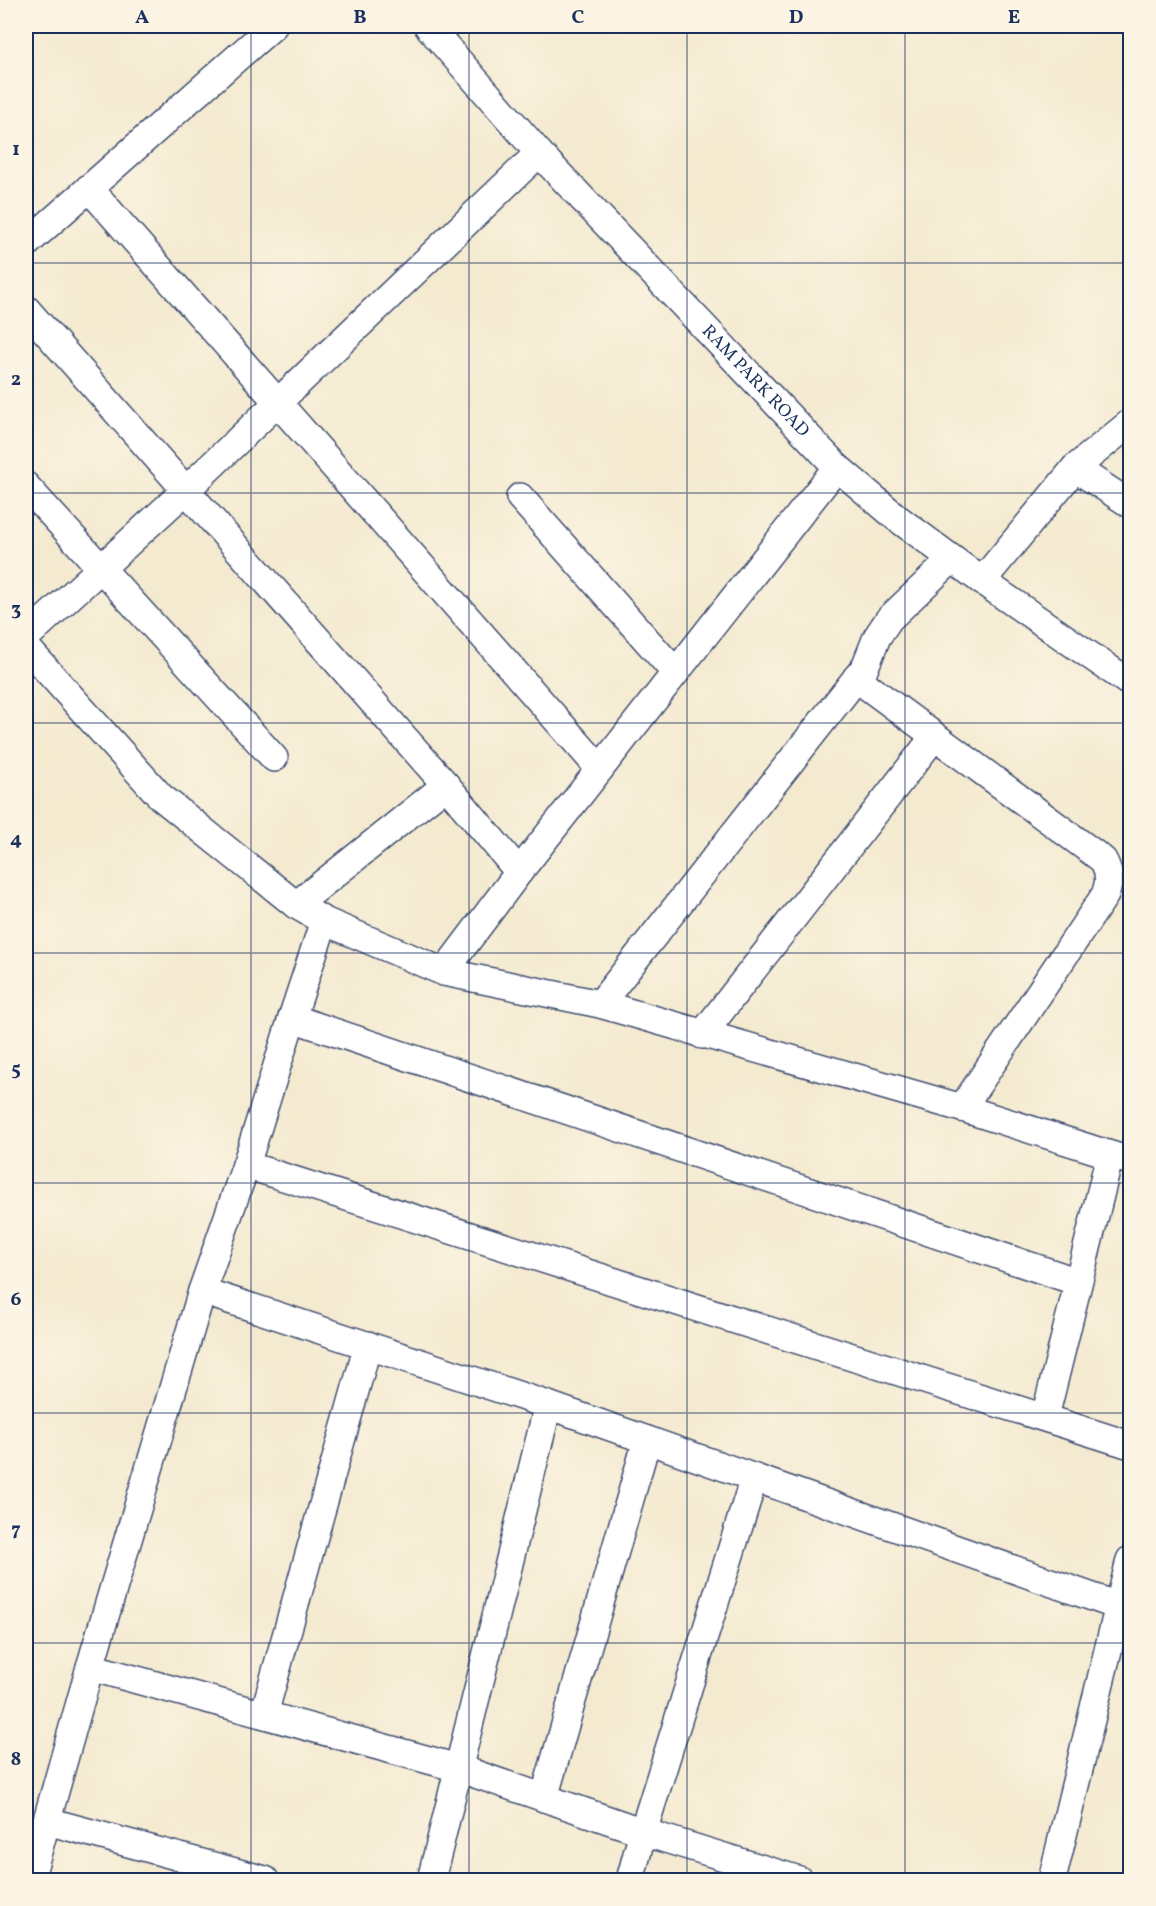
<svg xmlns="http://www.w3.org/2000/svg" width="1156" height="1906" font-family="Vollkorn,serif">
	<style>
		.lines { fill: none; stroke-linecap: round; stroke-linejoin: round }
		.street-casing { stroke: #3c4b6f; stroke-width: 30 }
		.street { stroke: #fff; stroke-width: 27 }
		.grid { fill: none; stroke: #1b2f5e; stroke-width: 1.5; stroke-opacity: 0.55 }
		.labels { text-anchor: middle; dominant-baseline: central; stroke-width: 5; stroke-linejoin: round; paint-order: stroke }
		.street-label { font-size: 18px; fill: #1b2f5e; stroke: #fcf5e5 }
		.neatline { fill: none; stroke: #1b2f5e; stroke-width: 2 }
		.grid-label { font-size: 20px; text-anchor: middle; font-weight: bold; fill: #1b2f5e }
	</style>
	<rect width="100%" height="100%" fill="#fcf5e5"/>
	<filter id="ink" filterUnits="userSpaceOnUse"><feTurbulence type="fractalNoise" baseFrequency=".0167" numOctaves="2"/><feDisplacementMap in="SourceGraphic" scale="12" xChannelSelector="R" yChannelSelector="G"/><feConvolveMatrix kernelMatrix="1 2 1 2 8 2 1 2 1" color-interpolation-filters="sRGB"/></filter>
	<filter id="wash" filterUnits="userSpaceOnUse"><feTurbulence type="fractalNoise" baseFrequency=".008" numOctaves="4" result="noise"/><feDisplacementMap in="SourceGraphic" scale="24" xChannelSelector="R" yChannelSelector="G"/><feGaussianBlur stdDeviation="1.35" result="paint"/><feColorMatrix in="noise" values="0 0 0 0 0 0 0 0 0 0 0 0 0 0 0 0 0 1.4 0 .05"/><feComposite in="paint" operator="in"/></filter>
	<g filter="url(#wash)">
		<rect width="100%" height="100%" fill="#f4ead0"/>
	</g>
	<g filter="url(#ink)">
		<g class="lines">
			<g class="street-casing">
				<g id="street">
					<path id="s1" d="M428,26L539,153L837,467L897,518L982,581L1130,683"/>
					<path d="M89,188L600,769"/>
					<path d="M26,244L273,26"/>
					<path d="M26,309L446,785L519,872"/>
					<path d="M1075,468L1130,504"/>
					<path d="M26,486L274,758"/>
					<path d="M520,497L675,672"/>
					<path d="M982,581L1075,468L1130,423"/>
					<path d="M26,637L185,491L539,153"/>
					<path d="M26,647L161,797L296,905L324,921L444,972L600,1004L962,1108L1130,1161"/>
					<path d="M856,678L1103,860C1110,873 1110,881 1105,895L962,1108"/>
					<path d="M296,905L446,785"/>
					<path d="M324,921L292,1018L246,1165L202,1291L90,1667L458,1768L643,1832L799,1880"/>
					<path d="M444,972L519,872L837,467"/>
					<path d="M600,1004L865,667L877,637L889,619L952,559"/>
					<path d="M292,1018L1078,1282"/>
					<path d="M702,1035L934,737"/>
					<path d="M246,1165L1130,1445"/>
					<path d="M202,1291L548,1405L1118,1606"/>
					<path d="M1045,1417L1110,1155"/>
					<path d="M264,1714L368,1345"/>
					<path d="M544,1798L647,1440"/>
					<path d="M47,1821L265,1880"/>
					<path d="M30,1880L90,1667"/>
					<path d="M431,1880L548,1405"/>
					<path d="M630,1880L643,1832L754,1478"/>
					<path d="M1052,1880L1130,1560"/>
				</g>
			</g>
			<use href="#street" class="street"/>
		</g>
	</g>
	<path class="grid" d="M251,26V1880M469,26V1880M687,26V1880M905,26V1880M26,263H1130M26,493H1130M26,723H1130M26,953H1130M26,1183H1130M26,1413H1130M26,1643H1130"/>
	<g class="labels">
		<g class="street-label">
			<text stroke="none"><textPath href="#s1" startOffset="483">RAM PARK ROAD</textPath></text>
		</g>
	</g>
	<rect width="1156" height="1906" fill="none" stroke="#fcf5e5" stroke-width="66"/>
	<rect x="33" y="33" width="1090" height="1840" class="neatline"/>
	<g class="grid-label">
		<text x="142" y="23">A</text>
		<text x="360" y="23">B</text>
		<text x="578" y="23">C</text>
		<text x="796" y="23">D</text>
		<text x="1014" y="23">E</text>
		<text x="16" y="155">1</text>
		<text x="16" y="385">2</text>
		<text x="16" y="615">3</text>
		<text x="16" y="845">4</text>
		<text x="16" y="1075">5</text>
		<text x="16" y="1305">6</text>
		<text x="16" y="1535">7</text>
		<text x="16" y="1765">8</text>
	</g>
</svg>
